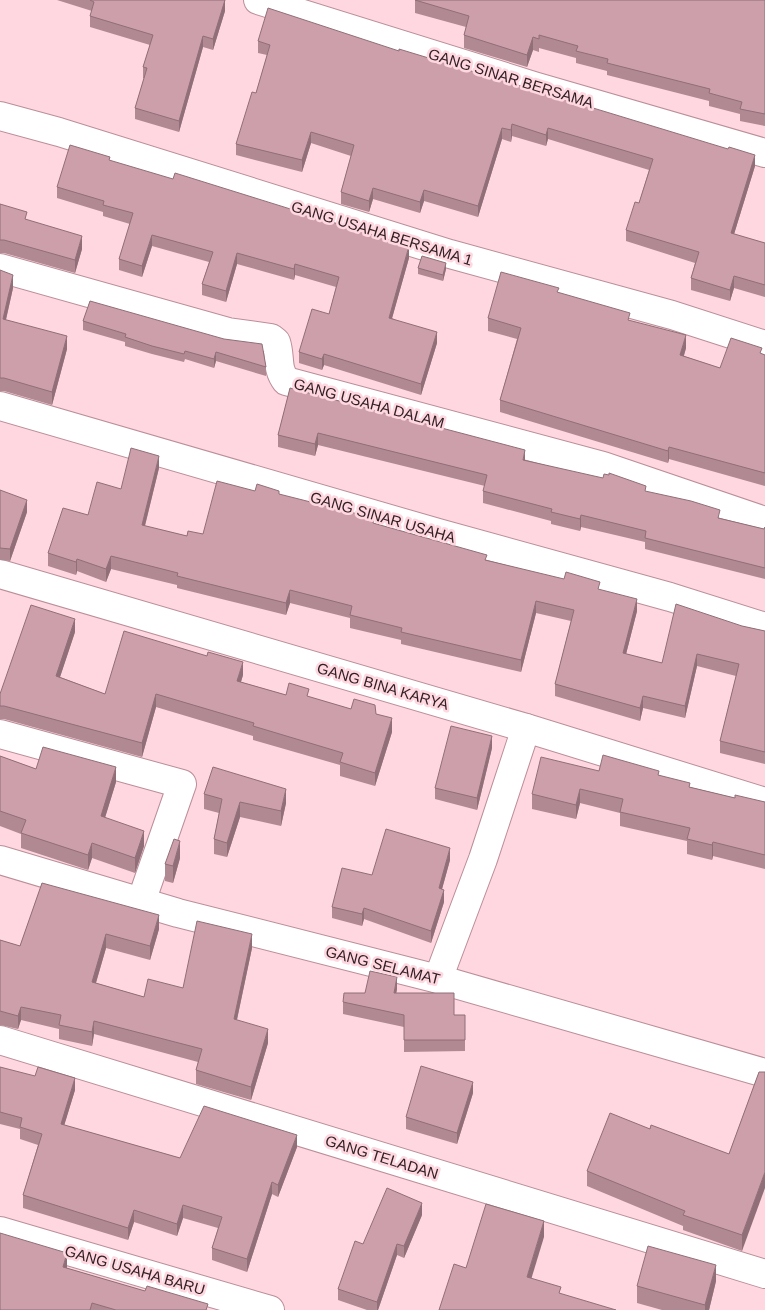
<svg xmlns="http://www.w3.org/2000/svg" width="765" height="1310" font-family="Helvetica,sans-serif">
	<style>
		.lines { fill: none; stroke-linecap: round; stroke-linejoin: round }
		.minor-casing { stroke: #bb8e99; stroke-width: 30 }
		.minor { stroke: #fff; stroke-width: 28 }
		.wall { fill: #b08993 }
		.shaded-wall { fill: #906f78 }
		.building { fill: #cd9fab; stroke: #906f78 }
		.labels { text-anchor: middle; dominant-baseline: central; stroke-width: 5; stroke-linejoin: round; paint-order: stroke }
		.street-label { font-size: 15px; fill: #301e23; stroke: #fed7e0 }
	</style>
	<rect width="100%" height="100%" fill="#fed7e0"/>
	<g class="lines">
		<g class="minor-casing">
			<g id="minor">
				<path d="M258,0L534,86L765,153"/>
				<path d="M0,116L59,132L450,254L672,315L765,345"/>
				<path d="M0,268L228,332L271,338L276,342C281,357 276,368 286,381L603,466L765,521"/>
				<path d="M0,406L438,533L670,597L765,627"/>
				<path d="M0,574L526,728L765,802"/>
				<path d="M0,734L182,784L141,902"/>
				<path d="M0,860L178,913L438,979L765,1073"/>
				<path d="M438,979L483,859L526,728"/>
				<path d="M0,1040L765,1274"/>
				<path d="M0,1231L270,1310"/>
			</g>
		</g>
		<use href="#minor" class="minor"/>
	</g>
	<g class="wall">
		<path d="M57,0H225V11L213,50L203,47L179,132L135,119V108L144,78H143V67L150,45L90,27V16L92,11Z"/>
		<path d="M415,0H765V126L740,121V114L709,106V101L607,75V71L576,63V58L539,48V52L533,50L527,67L464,48V35L466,27L415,13Z"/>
		<path d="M258,41L755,166L734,234L765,243V297L734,288L730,301L691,290V278L695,263L626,241V230L639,203L649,170L548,139L546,146L512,136L511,142L502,139L478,217L424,201L420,213L373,199L369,212L341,204V192L351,156L311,143L302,172L236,155V144L256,93L267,55L258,53Z"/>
		<path d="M110,161L409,258L392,318L437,343L421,395L324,365L322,370L299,363V352L329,314L336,287L295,275L294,280L237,264L226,302L202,295V284L209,262L152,246L142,277L119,270V259L130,224L103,216V212L57,198V187Z"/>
		<path d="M0,204L27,220L82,249L75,273L4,253H0Z"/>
		<path d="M418,268L446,269L443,281L418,274Z"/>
		<path d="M0,270L13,288L6,320L67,349L52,405L4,391H0Z"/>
		<path d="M559,293L630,321L686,348L684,356L720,368L762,354L765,355V486L669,459L668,463L500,412V400L517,339L488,331V318Z"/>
		<path d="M90,301L266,367V376L216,361L214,368L185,359L184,362L152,354L125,346V342L83,330V321Z"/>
		<path d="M290,388L525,461L646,492L720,518L764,529L765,527V579L645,549V542L581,527L580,531L551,524V521L483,503V491L485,486L318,445L315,456L278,447V435Z"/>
		<path d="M159,468L145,526L187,536L203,534L255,491L279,494L487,560L600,590L637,611L626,654L662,663L742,626L765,631V764L720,753V741L736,676L697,666L685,718L643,708L640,721L555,696V684L571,621L536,613L521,672L401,644V640L350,628V618L290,603L286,615L177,588V585L111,569L106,582L77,571L76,575L48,566V553L88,515L121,489Z"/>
		<path d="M0,490L27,512L10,561L0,560Z"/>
		<path d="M75,632L60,677L105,694L243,675L241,682L286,695L309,697L351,709L376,714L392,732L375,786L340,776V765L253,740V736L156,707L142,757L4,719H0V694Z"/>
		<path d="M492,748L477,810L435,799V788Z"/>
		<path d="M0,756L36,769L116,782L105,817L144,846L135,873L92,858L88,870L21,848V834L0,826Z"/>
		<path d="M599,771L659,775L690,787L735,798L765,802V869L713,856L712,860L687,854V841L620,826V813L580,803L576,819L532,809V794Z"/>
		<path d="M204,794L286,803L281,826L240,817L227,857L214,854V839L219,813L204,809Z"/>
		<path d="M180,858L173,883L165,881V864Z"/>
		<path d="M450,860L442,889L444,902L431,943L364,919L362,926L332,918V907L372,875Z"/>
		<path d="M42,883L159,929L150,960L106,948L96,983L144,997L183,988L252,948L237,1020L268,1043L251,1100L196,1084V1070L198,1062L94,1034L92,1046L59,1039V1029L21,1020L18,1029L0,1025V940L20,946Z"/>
		<path d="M397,989L396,993L454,1015H465V1051L404,1052V1027L343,1014V1002L365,993Z"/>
		<path d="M0,1067L75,1090L64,1125L180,1158L297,1147L278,1197L272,1194L247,1272L212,1260V1248L218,1228L183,1218L177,1236L134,1222L128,1240L23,1208V1195L38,1145L20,1139V1129L0,1124Z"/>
		<path d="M759,1072L742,1251L683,1230V1226L587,1186V1171L650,1129L729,1154Z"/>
		<path d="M473,1093L457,1144L406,1129V1117Z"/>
		<path d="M422,1215L404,1258L397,1255L378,1310H367L338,1300V1289L363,1244Z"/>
		<path d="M67,1267V1268L208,1310H0Z"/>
		<path d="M716,1281L709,1310H662L637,1303V1286Z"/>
	</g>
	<g class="shaded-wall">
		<path d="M225,0V11L213,50V39Z"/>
		<path d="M203,36V47L179,132V121Z"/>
		<path d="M533,37V50L527,67V55Z"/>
		<path d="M512,124V136L511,142V130Z"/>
		<path d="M502,128V139L478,217V206Z"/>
		<path d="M548,128V139L546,146V135Z"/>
		<path d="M311,132V143L302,172V160Z"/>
		<path d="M755,155V166L731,244V233Z"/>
		<path d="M373,188V199L369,212V201Z"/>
		<path d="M424,190V201L420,213V202Z"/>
		<path d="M152,235V246L142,277V266Z"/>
		<path d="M82,236V249L75,273V260Z"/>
		<path d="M409,246V258L389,329V318Z"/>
		<path d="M237,253V264L226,302V291Z"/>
		<path d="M446,263V269L443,281V275Z"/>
		<path d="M295,264V275L294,280V269Z"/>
		<path d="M13,275V288L3,332V319Z"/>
		<path d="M734,276V288L730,301V290Z"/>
		<path d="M437,332V343L421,395V384Z"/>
		<path d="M686,335V348L680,367V355Z"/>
		<path d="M67,336V349L52,405V392Z"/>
		<path d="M216,352V361L214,368V359Z"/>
		<path d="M324,354V365L322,370V359Z"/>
		<path d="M318,433V445L315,456V444Z"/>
		<path d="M669,447V459L668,463V451Z"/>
		<path d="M525,450V461L523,460Z"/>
		<path d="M159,456V468L142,537V525Z"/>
		<path d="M27,500V512L10,561V549Z"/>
		<path d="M581,515V527L580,531V519Z"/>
		<path d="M111,556V569L106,582V569Z"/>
		<path d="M77,559V571L76,575V562Z"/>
		<path d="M290,590V603L286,615V603Z"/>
		<path d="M637,599V611L623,666V653Z"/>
		<path d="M536,601V613L521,672V660Z"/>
		<path d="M75,619V632L56,689V676Z"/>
		<path d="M697,654V666L685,718V706Z"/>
		<path d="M243,662V675L237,694V681Z"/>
		<path d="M156,694V707L142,757V743Z"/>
		<path d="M643,696V708L640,721V708Z"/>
		<path d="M392,718V732L375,786V773Z"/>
		<path d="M492,736V748L477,810V798Z"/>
		<path d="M116,767V782L101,831V816Z"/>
		<path d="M286,789V803L281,826V811Z"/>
		<path d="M580,789V803L576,819V805Z"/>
		<path d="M240,802V817L227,857V843Z"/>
		<path d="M144,831V846L135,873V858Z"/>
		<path d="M180,841V858L173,883V866Z"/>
		<path d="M713,842V856L712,860V845Z"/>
		<path d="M92,843V858L88,870V855Z"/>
		<path d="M450,848V860L439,900V888Z"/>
		<path d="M444,890V902L431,943V931Z"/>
		<path d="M364,908V919L362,926V914Z"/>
		<path d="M159,915V929L150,960V946Z"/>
		<path d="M106,934V948L92,996V982Z"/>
		<path d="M252,934V948L234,1033V1019Z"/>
		<path d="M397,977V989L394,1005V993Z"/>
		<path d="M21,1007V1020L18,1029V1016Z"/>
		<path d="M94,1021V1034L92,1046V1032Z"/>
		<path d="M268,1029V1043L251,1100V1087Z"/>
		<path d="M75,1078V1090L61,1136V1124Z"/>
		<path d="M473,1082V1093L457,1144V1133Z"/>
		<path d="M297,1135V1147L278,1197V1185Z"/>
		<path d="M765,1172V1188L742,1251V1235Z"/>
		<path d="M272,1182V1194L247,1272V1259Z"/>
		<path d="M422,1203V1215L404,1258V1246Z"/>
		<path d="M183,1205V1218L177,1236V1224Z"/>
		<path d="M134,1210V1222L128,1240V1228Z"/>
		<path d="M544,1221V1237L527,1293V1277Z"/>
		<path d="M397,1244V1255L378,1310H377V1302Z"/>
		<path d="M67,1253V1267L63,1281V1267Z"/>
		<path d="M716,1265V1281L709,1310H705V1305Z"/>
	</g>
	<g class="building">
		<path d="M90,0H225L213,39L203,36L179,121L135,108L147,68L143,67L153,35L90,16L94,2Z"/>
		<path d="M415,0H765V114L740,109L742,102L709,93L710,89L607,63L608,59L576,51L578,46L539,35V39L533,37L527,55L464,35L469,16Z"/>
		<path d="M268,8L399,51V49L728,149L729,147L755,155L731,233L765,243V285L734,276L730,290L691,278L699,252L626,230L635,202L639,203L653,159L548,128L546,135L512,124L511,130L502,128L478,206L424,190L420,202L373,188L369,201L341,192L354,145L311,132L302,160L236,144L252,92L256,93L270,45L258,41Z"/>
		<path d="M70,145L110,157L109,160L173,179L175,173L409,246L389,318L437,332L421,384L324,354L322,359L299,352L312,309L329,314L339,277L295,264L294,269L237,253L226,291L202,284L213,252L152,235L142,266L119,259L133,213L103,205L104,201L57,187Z"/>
		<path d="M0,204L27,212L25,219L82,236L75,260L4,240H0Z"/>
		<path d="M422,256L446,263L443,275L418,268Z"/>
		<path d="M0,270L13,275L3,319L67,336L52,392L4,378H0Z"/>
		<path d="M501,272L559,288L557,292L630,313L628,320L686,335L680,355L720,368L731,338L762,348L760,353L765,355V473L669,447L668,451L500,400L521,328L488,318Z"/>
		<path d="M90,301L224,339L262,344L266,367L216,352L214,359L185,351L184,354L152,346L125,337L126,334L83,321Z"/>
		<path d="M290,388L525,450L523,460L603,478L604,474L609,475V473L646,486L645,491L691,501L720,510L718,518L764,529L765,527V568L645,538L646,531L581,515L580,519L551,512L552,509L483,491L487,475L318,433L315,444L278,435Z"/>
		<path d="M131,448L159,456L142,525L187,536L188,531L203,534L217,481L255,491L257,484L279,491V494L374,518L373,523L487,555L485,560L564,579L566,572L600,582L598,589L637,599L623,653L662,663L676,604L742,626L765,631V752L720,741L739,664L697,654L685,706L643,696L640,708L555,684L574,610L536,601L521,660L401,632L402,628L350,615L352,606L290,590L286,603L177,576L178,573L111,556L106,569L77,559L76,562L48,553L63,508L88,515L97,482L121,489Z"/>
		<path d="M0,490L27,500L10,549L0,548Z"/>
		<path d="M31,605L75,619L56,676L105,694L124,631L207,656L208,652L243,662L237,681L286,695L289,683L309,689L307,696L351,709L354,699L375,705L376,714L392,718L375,773L340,762L343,753L253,726L254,723L156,694L142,743L4,706H0V694Z"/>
		<path d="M451,726L492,736L477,798L435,788Z"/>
		<path d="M43,747L116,767L101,816L144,831L135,858L92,843L88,855L21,833L26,820L0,811V756L36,769Z"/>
		<path d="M603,755L659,771L658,775L690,783L689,787L735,798V795L765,802V855L713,842L712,845L687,839L690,828L620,812L623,799L580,789L576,805L532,794L541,757L599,771Z"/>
		<path d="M213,767L286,789L281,811L240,802L227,843L214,839L222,799L204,794Z"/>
		<path d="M386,829L450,848L439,888L444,890L431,931L364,908L362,914L332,907L342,868L372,875Z"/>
		<path d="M174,839L180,841L173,866L165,864Z"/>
		<path d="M42,883L159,915L150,946L106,934L92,982L144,997L148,979L183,988L197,921L252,934L234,1019L268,1029L251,1087L196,1070L202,1049L94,1021L92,1032L59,1025L61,1015L21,1007L18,1016L0,1011V940L20,946Z"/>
		<path d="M370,971L397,977L394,993H454V1015H465V1040H404V1015L343,1002L344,993H365Z"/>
		<path d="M421,1066L473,1082L457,1133L406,1117Z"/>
		<path d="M0,1067L35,1076L38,1067L75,1078L61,1124L180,1158L204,1106L297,1135L278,1185L272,1182L247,1259L212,1248L222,1217L183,1205L177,1224L134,1210L128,1228L23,1195L42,1134L20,1127L22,1118L0,1112Z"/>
		<path d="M759,1072H765V1172L742,1235L683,1215L685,1211L587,1171L610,1113L650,1129L651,1125L729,1154Z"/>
		<path d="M387,1188L422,1203L404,1246L397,1244L377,1302L338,1289L355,1241L363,1244Z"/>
		<path d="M486,1204L544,1221L527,1277L561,1287L559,1293L616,1310H439L454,1264L466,1268Z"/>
		<path d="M0,1233L67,1253L63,1267L145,1291L147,1286L208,1304L206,1310H116L92,1303L90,1310H0Z"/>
		<path d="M648,1246L716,1265L705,1305L637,1286Z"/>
	</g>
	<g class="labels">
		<g class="street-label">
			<text transform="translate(511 78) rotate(17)">GANG SINAR BERSAMA</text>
			<text transform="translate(382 233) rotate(17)">GANG USAHA BERSAMA 1</text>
			<text transform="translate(369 403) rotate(15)">GANG USAHA DALAM</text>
			<text transform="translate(383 517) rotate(16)">GANG SINAR USAHA</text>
			<text transform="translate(383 686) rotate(16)">GANG BINA KARYA</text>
			<text transform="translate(383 965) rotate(14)">GANG SELAMAT</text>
			<text transform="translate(382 1157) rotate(17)">GANG TELADAN</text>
			<text transform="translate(135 1270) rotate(16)">GANG USAHA BARU</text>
		</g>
	</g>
</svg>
